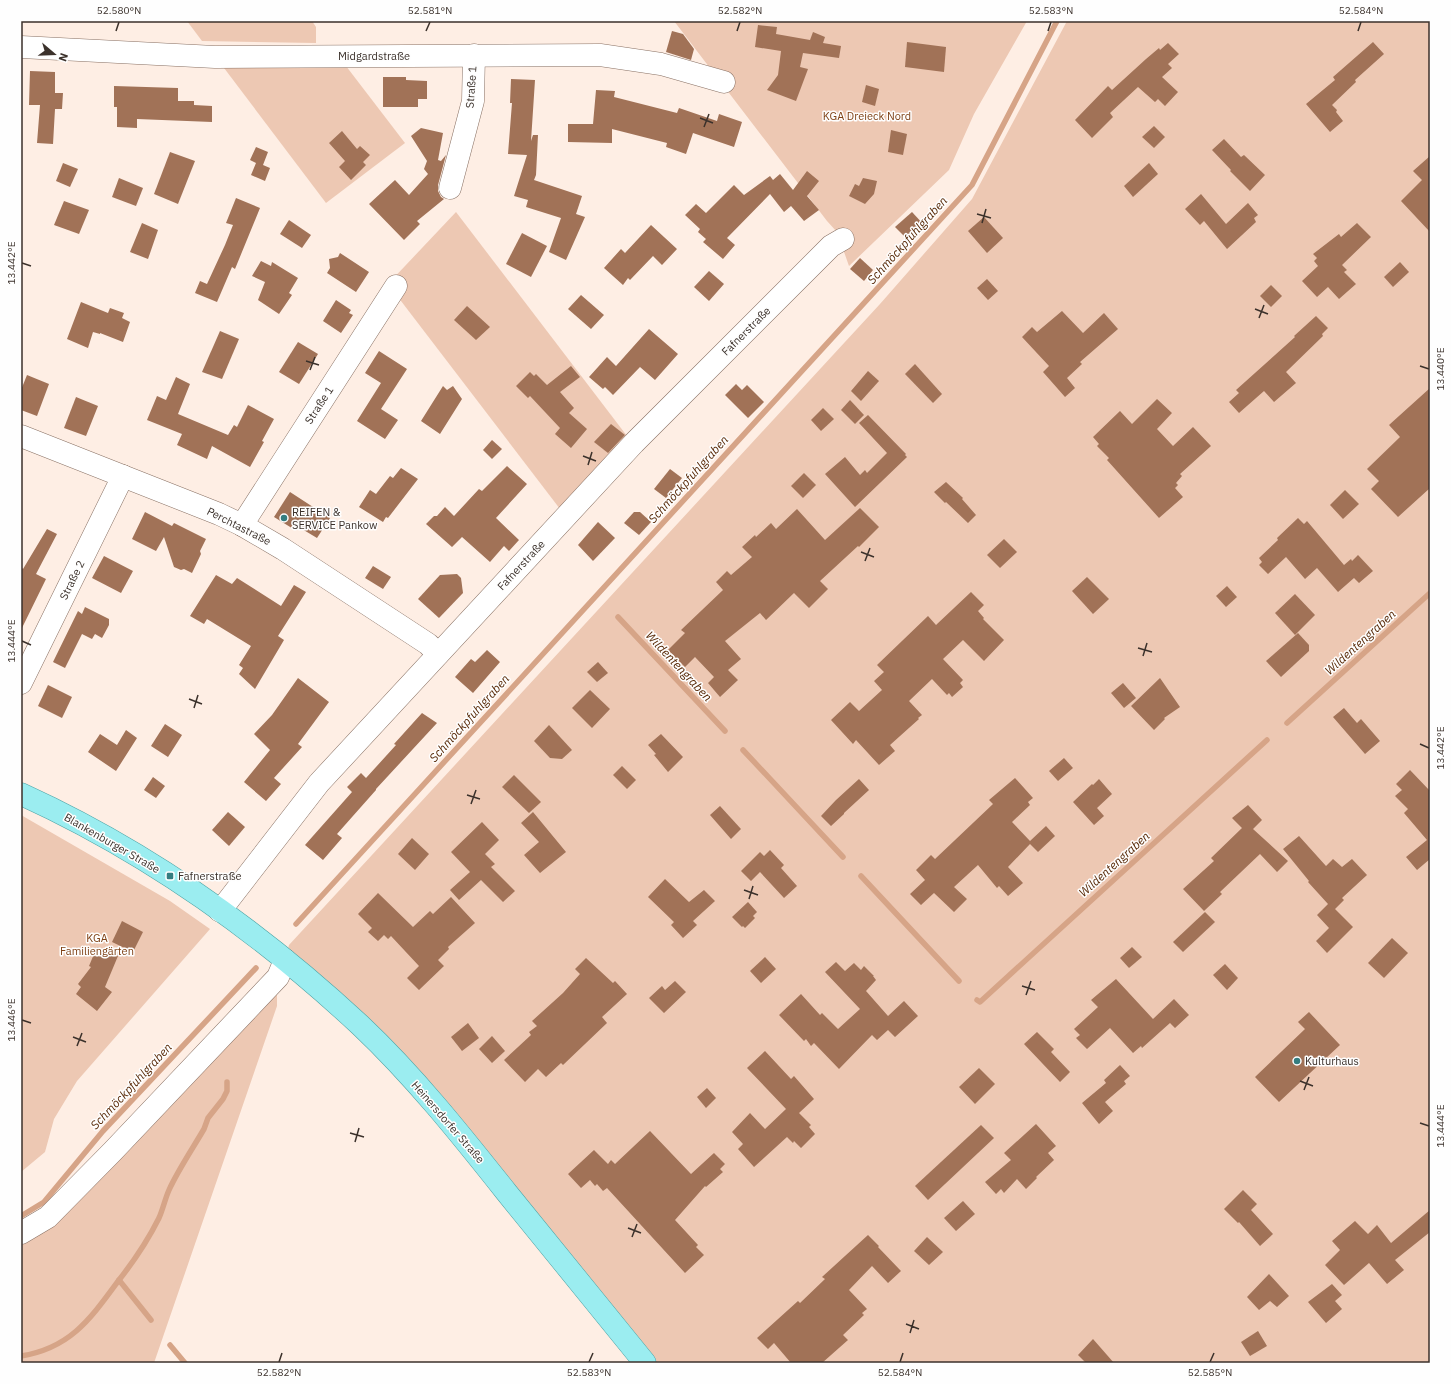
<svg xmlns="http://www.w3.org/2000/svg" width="1451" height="1384" font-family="'IBM Plex Sans',sans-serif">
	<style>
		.green { fill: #edc8b3 }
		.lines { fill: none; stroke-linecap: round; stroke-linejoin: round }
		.stream { stroke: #d6a487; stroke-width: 5.5 }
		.building { fill: #a17257 }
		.minor-casing { stroke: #897164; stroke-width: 23 }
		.major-casing { stroke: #4ea3a5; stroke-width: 23 }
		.minor { stroke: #fff; stroke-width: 22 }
		.major { stroke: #9bedf0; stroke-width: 22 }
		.ticks { fill: none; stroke: #3b312b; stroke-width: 1.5 }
		.poi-dot { fill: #347d80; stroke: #fefefe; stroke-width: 1.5 }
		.labels { text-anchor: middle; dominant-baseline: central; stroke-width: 3; stroke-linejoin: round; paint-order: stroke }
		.street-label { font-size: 11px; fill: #3b312b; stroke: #fefefe }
		.park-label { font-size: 11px; fill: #7e4014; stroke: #fefefe }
		.poi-label { font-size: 11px; fill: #3b312b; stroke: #fefefe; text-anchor: start }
		.water-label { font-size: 12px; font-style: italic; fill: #572806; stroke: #fefefe }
		.neatline { fill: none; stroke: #3b312b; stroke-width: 1.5 }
		.ticks-label { font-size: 10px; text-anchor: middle; fill: #3b312b }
	</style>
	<rect width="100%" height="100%" fill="#feeee4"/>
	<g class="green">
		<path d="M187,21H312L316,27V43L202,41Z"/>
		<path d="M674,21H1027L974,114L949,170L849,266L837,232L827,221Z"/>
		<path d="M1067,21H1430V1363H645L452,1124L285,960L289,945L880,304L972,199Z"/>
		<path d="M221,64L346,66L405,143L326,203Z"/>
		<path d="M456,212L627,436L560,509L388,284Z"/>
		<path d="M21,815L170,901L210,929L77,1081L54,1119L45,1152L21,1172Z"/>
		<path d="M277,987V1006L154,1363H21V1246L63,1215Z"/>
	</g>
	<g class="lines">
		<g class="stream">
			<path d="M618,617L725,731"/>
			<path d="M1287,723L1430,593"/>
			<path d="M743,750L843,857"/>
			<path d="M861,876L959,981"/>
			<path d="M296,924L972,185L1057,21"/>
			<path d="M977,1000L980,1002L1267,740"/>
			<path d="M21,1216L44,1202L103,1131L256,968"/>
			<path d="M119,1280L151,1320"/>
			<path d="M170,1345L185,1363"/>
			<path d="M21,1356C71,1348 91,1318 119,1280C134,1261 148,1240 159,1218C163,1209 165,1199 169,1190C178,1170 193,1148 204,1129L208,1118L223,1099L227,1091V1082"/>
		</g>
	</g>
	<g class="building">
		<path d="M758,25L777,27L776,34L810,40L813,32L825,37L823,43L841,46L839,58L803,53L800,67L808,69L796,101L767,90L778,75L781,51L755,47Z"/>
		<path d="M672,31L683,34L694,49L691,60L666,52Z"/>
		<path d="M907,42L946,47L944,72L905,67Z"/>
		<path d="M1373,42L1384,54L1355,80L1356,82L1332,105L1337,110L1336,112L1343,121L1330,132L1306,104L1335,80L1333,77Z"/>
		<path d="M1168,43L1179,54L1168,64L1172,68L1162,77L1178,92L1165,106L1158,99L1155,102L1138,87L1110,113L1113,117L1092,138L1075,120L1108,86L1112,90L1146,59L1159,48L1160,50Z"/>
		<path d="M30,71L55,72V93H63L62,109H55L53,144L37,143L40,105H29Z"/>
		<path d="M383,77H406V80L427,81V99H418V107H383Z"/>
		<path d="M511,79L535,80L531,141L533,135H538L536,175L534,180L582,196L576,214L585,217L566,260L549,252L561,218L526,207L528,200L514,196L527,155L508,154L512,103H510Z"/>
		<path d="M866,85L879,89L875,106L862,102Z"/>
		<path d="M114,86L178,88V101H194V105L212,106V122L137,119V128L117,127V107H114Z"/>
		<path d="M596,90L615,91L614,97L677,113L679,108L717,121L719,114L742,122L734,147L693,133L686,154L666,147L667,143L612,129V143L568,142V124H593Z"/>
		<path d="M1154,126L1165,137L1154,148L1142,137Z"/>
		<path d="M421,128L443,133L438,160L441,161L446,155L438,185V191L441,197L444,199L417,221L420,224L404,240L369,204L395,180L409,195L428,174L424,169L427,161L411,136Z"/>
		<path d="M891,130L907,134L903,155L888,152Z"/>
		<path d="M342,131L357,149L360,146L370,155L363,162L366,165L351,180L339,167L345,161L329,143Z"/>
		<path d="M1224,139L1241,157L1244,155L1265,175L1250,191L1230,171L1231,170L1212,150Z"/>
		<path d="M256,147L268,152L263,165L270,168L265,181L251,175L256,163L250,160Z"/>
		<path d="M170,152L195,161L178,204L154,194Z"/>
		<path d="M1430,156V232L1401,201L1422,180L1413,171Z"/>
		<path d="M63,163L78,169L70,187L56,181Z"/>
		<path d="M1149,163L1158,174L1133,197L1124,186Z"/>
		<path d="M807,171L819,181L807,196L819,210L804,221L791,206L784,212L770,194L727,238L735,245L723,259L703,242L706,239L698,232L700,229L685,215L696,204L706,213L734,185L744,195L770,176L773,180L780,174L793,190Z"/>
		<path d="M119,178L143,188L136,206L112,197Z"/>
		<path d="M863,178L877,181L874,194L865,204L849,196L855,184L859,186Z"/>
		<path d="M1201,194L1226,224L1248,203L1258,215L1254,218L1256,222L1227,249L1204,221L1200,225L1185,209Z"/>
		<path d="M236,198L260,208L235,269L232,267L217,302L195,293L200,281L207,284L225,245L233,225L226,223Z"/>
		<path d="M64,201L89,210L79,234L54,225Z"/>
		<path d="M912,212L924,225L908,240L895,227Z"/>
		<path d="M984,217L1003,238L987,253L968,231Z"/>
		<path d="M289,220L311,235L302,248L280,234Z"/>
		<path d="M142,223L158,230L148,259L130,252Z"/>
		<path d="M1357,223L1371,237L1342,265L1347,270L1344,272L1356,284L1339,299L1328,287L1317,297L1302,281L1318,266L1314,261L1317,258L1313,254L1339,234L1341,237Z"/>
		<path d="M651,225L677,249L662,265L653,256L630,280L628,278L623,285L604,268L621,249L625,253Z"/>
		<path d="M522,233L547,246L531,277L506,264Z"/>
		<path d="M340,253L369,272L356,292L327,273L330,268L329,259L338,257Z"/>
		<path d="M860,258L873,270L864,281L850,269Z"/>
		<path d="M261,261L271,266L272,262L298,278L289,293L292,295L279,314L258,300L265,282L252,276Z"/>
		<path d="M1400,262L1409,272L1393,287L1384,277Z"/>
		<path d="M709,271L724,284L709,301L694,287Z"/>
		<path d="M987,279L998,291L988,300L977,288Z"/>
		<path d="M1271,285L1282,296L1271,307L1260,296Z"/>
		<path d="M581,295L604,315L591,329L568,309Z"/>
		<path d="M336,300L351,310L349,313L353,315L341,333L323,321Z"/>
		<path d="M81,302L108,313L110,308L124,313L122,318L130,322L123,342L100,333V334L93,332L88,348L67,339Z"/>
		<path d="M467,306L490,327L476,340L454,320Z"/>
		<path d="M1062,311L1083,333L1104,313L1118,329L1080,362L1082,364L1067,378L1075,388L1065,397L1043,372L1049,366L1022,337L1032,327L1037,332Z"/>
		<path d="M1316,316L1328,328L1322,334L1323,336L1286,372L1296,383L1274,402L1264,391L1239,413L1229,402L1239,393L1236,390L1295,337L1294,336Z"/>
		<path d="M649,329L678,354L655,380L640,367L613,395L605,387L603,389L589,377L607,357L616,366Z"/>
		<path d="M220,331L239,339L222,379L202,372Z"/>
		<path d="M298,342L318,354L299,384L279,372Z"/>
		<path d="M379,351L407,369L381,409L398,420L385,439L357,421L381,383L365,373Z"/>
		<path d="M915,364L942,394L933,403L905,374Z"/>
		<path d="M571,366L580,377L560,392L574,408L569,413L587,429L571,448L555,434L560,428L530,396L528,398L516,386L530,372L534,376L536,374L547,385Z"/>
		<path d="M868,371L879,381L861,401L851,391Z"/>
		<path d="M27,375L49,384L37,416L21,410V390Z"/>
		<path d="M176,377L190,384L178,414L228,435L234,425L237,427L248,405L274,419L262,441L264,442L250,467L212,446L207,459L177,445L182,434L147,420L157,396L166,400Z"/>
		<path d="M736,384L742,390L747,385L764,402L748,418L725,395Z"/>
		<path d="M443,386L447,390L453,386L462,399L440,434L421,421Z"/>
		<path d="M1430,388V488L1398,517L1371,489L1379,481L1367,469L1400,437L1389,425Z"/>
		<path d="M76,397L98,406L86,436L64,428Z"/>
		<path d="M1157,399L1172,413L1157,429L1173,446L1193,427L1211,446L1180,474L1182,476L1176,483L1178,485L1175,488L1183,497L1159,518L1107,460L1109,458L1097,446L1099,444L1093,437L1120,411L1132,424Z"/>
		<path d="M850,400L864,415L855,424L841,410Z"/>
		<path d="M823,408L834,419L821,431L811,420Z"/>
		<path d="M868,415L906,454L905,455L907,457L855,507L825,474L845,457L860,475L865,470L867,473L887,453L859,423Z"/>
		<path d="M611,424L625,435L608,453L594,442Z"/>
		<path d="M492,440L502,449L492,459L483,450Z"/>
		<path d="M507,466L527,484L496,518L519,540L509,551L504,546L490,562L462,537L452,547L426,524L434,516H437L445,507L454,516L479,489L482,491Z"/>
		<path d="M401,468L418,479L388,518L386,517L383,522L359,507L370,490L376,494L390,476L393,478Z"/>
		<path d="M670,469L682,478L666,498L654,489Z"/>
		<path d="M804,473L816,485L803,498L791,486Z"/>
		<path d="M946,482L963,498L962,499L976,515L968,523L946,502L945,503L934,492Z"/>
		<path d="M1345,490L1359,504L1343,519L1330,505Z"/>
		<path d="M290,492L330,518L317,538L297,526L295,530L274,517Z"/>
		<path d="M860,508L879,527L859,547L858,546L820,581L828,589L809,608L794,593L766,620L760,613L725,641L741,659L728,670L738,680L720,697L708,683L714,677L695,657L685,667L668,650L685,633L681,630L723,590L716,582L727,571L731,575L752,557L742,547L755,535L756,537L771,523L776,529L797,509L825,540Z"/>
		<path d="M145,512L172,526L174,523L206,539L200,551L201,554L192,573L184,569L181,570L174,567L164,537L156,551L132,539Z"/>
		<path d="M634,512H640L651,522L639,535L624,523Z"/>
		<path d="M1298,518L1304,524L1307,521L1344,565L1351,559L1352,561L1358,555L1373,571L1359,583L1354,578L1338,592L1317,568L1305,579L1286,557L1268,574L1259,565L1262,562L1259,558L1278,540L1277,538Z"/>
		<path d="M598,522L615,538L593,561L578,545Z"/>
		<path d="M47,529L57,534L36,574L46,579L21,630V567L23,569Z"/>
		<path d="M1004,539L1017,552L1000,568L987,555Z"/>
		<path d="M104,556L133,571L121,593L92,578Z"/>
		<path d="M373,566L391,577L383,589L365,578Z"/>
		<path d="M457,574L461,578L463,593L439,618L418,599L440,575Z"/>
		<path d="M216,575L232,584L237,578L281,606L294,585L306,592L278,636L284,640L255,689L239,674L243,668L239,665L251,646L207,619L204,624L190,616Z"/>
		<path d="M1087,577L1109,599L1093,614L1072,591Z"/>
		<path d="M1227,586L1237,597L1226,607L1216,596Z"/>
		<path d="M971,592L984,605L978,611L984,618L983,619L1004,640L984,661L963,640L943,659L963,680L960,683L963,687L952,697L949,693L947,695L932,679L909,701L922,715L918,718L919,719L890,745L895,751L879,765L856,740L853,744L831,720L850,702L859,711L882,690L874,681L884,672L877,665L928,616L936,625Z"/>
		<path d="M1295,594L1315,615L1295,635L1275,613Z"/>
		<path d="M85,607L109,619V625L102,638L95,634L92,639L82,634L65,668L53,662L78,611L82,614Z"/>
		<path d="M1298,633L1309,645V651L1281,677L1266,661Z"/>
		<path d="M487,650L500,662L473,693L455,677L471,659L475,662Z"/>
		<path d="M598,662L608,673L597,682L587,672Z"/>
		<path d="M298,678L329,702L298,744L302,747L274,778L281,784L266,801L244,782L270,750L254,734L272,715Z"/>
		<path d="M1160,678L1180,707L1164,718L1165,719L1154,730L1131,706Z"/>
		<path d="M1123,683L1136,698L1124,708L1111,693Z"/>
		<path d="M48,685L72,697L62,718L38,706Z"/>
		<path d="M590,690L610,709L592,728L572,708Z"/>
		<path d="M1344,708L1357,723L1361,719L1380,741L1365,754L1333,717Z"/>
		<path d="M422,713L437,723L376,789V790L337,834L342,838L323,860L305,845L352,792L347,787L361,773L366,778L396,745L394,744Z"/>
		<path d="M165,724L182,735L168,757L151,746Z"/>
		<path d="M549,725L572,750L562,759L550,758L534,741Z"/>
		<path d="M126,730L137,738L116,771L88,752L100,734L117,745Z"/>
		<path d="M661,734L683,757L668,772L654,755L656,754L648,745Z"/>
		<path d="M1064,758L1073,768L1058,781L1049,771Z"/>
		<path d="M622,766L636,780L627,789L613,775Z"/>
		<path d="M1410,770L1430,791V859L1417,870L1406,857L1427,840L1404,813L1408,809L1395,796L1402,790L1396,784Z"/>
		<path d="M514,775L541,802L529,813L502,787Z"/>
		<path d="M153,777L165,786L156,798L144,790Z"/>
		<path d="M1015,778L1033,798L1028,802L1030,805L1012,822L1030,841L1046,826L1055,836L1038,852L1030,844L1008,867L1023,883L1008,896L999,886L997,888L978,865L954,887L967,899L954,912L934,893L921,905L910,894L925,880L916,870L931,855L935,859L993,804L989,800Z"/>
		<path d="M859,779L869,790L844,813V814L831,826L821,816L836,800Z"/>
		<path d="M1099,779L1112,794L1097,808L1104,816L1094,825L1073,802L1092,784L1093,785Z"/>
		<path d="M1248,805L1262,820L1253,829L1288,861L1277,872L1260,854L1220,892L1222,894L1204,911L1183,889L1214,861L1211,858L1242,828L1232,818Z"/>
		<path d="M720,806L741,829L731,839L710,815Z"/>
		<path d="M228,812L245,827L229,846L212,830Z"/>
		<path d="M533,812L566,852L540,873L524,855L539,842L521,823Z"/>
		<path d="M482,822L499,840L485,854L495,864L491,867L515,891L503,902L481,880L459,900L450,890L470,872L451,852Z"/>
		<path d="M1299,836L1326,866L1333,859L1342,867L1352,859L1367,875L1342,898L1344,900L1335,909L1353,927L1327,953L1316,941L1329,928L1317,915L1328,904L1308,882L1309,881L1283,849Z"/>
		<path d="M412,838L429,854L415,870L398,854Z"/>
		<path d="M770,850L784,865L781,868L797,886L784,898L760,872L751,881L741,871L760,852L764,856Z"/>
		<path d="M665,879L689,902L704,890L715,901L693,921L697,925L683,938L671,925L674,922L648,897Z"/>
		<path d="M378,893L413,927L430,911L433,914L451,897L475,923L448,947L449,949L438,960L444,966L419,990L407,978L419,966L391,936L388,939L384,935L378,941L368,932L372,928L358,914Z"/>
		<path d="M748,902L757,912L753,916L755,918L745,928L743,926L742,927L732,917Z"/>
		<path d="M1205,912L1215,922L1183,952L1173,942Z"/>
		<path d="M122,921L143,932L133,952L112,942Z"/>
		<path d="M1392,938L1408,953L1384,978L1368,963Z"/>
		<path d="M97,947L118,956L105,987L112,992L97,1011L76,994L81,987L78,984L91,967L89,966Z"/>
		<path d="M1132,947L1142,957L1129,968L1120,958Z"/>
		<path d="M765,957L776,969L761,983L750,971Z"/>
		<path d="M586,958L613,983L615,981L627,994L602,1017L607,1023L563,1065L561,1063L546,1077L538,1069L525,1082L504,1060L531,1035L529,1032L537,1026L532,1021L563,993L580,974L575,969Z"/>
		<path d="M836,962L845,971L854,963L861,970L864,966L874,976H873L876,980L866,991L888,1016L904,1001L918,1016L895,1037L888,1030L877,1040L872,1035L839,1069L814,1043L811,1046L806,1039L804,1041L779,1015L801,994L820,1015L822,1013L838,1029L860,1009L825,972Z"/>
		<path d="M1225,964L1238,978L1227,990L1213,975Z"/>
		<path d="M1116,979L1153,1019L1174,999L1189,1015L1175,1028L1170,1023L1142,1048L1141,1046L1133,1053L1110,1028L1087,1049L1076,1038L1080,1035L1074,1029L1098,1007L1091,1000Z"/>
		<path d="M675,981L686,992L664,1013L649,998L662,986L665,990Z"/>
		<path d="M1309,1012L1340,1045L1279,1102L1255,1077L1305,1029L1298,1022Z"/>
		<path d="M468,1023L479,1038L462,1051L451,1037Z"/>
		<path d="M1037,1032L1054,1049L1051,1052L1070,1072L1060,1082L1024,1044Z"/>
		<path d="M492,1036L505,1051L492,1063L479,1049Z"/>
		<path d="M765,1051L791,1079L794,1076L814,1099L799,1113L811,1125L809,1127L815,1134L801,1148L794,1141L793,1143L787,1137L754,1167L738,1149L743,1144L732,1132L750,1113L765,1129L786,1109L747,1068Z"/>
		<path d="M1120,1065L1130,1076L1124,1081L1126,1084L1105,1102L1113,1111L1099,1124L1082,1103L1106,1083L1104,1080Z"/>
		<path d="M979,1068L995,1084L975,1104L959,1087Z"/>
		<path d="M707,1088L716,1098L706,1108L697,1097Z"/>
		<path d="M1036,1124L1056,1146L1048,1153L1054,1160L1036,1177L1037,1178L1026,1189L1017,1179L1004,1193L1001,1189L996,1194L985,1182L1011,1160L1004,1153Z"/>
		<path d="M981,1125L994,1138L928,1200L915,1186Z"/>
		<path d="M650,1131L691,1174L714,1153L725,1164L720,1169L723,1172L706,1187L705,1186L675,1220L698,1245L696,1247L704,1255L685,1273L607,1188L603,1191L597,1184L595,1186L590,1180L581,1188L568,1174L594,1150L608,1164L611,1160L615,1164Z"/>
		<path d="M1243,1190L1257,1204L1251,1210L1273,1234L1260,1246L1239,1222L1238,1223L1224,1209Z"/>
		<path d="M963,1201L975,1214L956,1231L944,1218Z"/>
		<path d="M1430,1210V1232L1395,1260L1404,1270L1387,1284L1369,1263L1344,1285L1325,1265L1340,1250L1332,1241L1355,1221L1368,1234L1377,1225L1391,1243Z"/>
		<path d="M868,1235L879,1246L878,1247L901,1271L888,1283L872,1266L849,1290L867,1309L862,1313L864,1315L843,1335L848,1340L822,1363H791L774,1343L768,1349L757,1338L798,1301L800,1303L825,1279L822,1277Z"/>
		<path d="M927,1237L943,1252L929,1265L914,1251Z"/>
		<path d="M1269,1274L1289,1296L1277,1307L1270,1301L1259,1310L1247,1297Z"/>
		<path d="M1332,1284L1342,1295L1335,1301L1342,1309L1326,1323L1308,1302Z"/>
		<path d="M1258,1331L1267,1346L1250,1356L1241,1342Z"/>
		<path d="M1093,1339L1114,1363H1086L1078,1355Z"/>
	</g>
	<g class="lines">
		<g class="minor-casing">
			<g id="minor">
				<path d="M21,47L215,57L600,55L661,64L724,82"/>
				<path d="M450,188L473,101L474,55"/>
				<path d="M21,436L219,514L242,525L283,549L428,644L438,654"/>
				<path d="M242,525L396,286"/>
				<path d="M21,683L123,476"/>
				<path d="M220,911L319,783L634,443L831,246L843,239"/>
				<path d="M21,1233L48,1217L113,1151L278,977L285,960"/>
			</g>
		</g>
		<g class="major-casing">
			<path id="major" d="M21,794C146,851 260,932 360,1025C414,1076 461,1135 507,1193C553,1249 599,1306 645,1363"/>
		</g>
		<use href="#minor" class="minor"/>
		<use href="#major" class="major"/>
	</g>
	<path class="ticks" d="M116,31L119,22M426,31L430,22M737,31L740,22M1048,31L1051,22M1358,31L1361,22M700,118L713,123M704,127L709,114M977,214L991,218M982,223L986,209M22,263L31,266M1255,309L1268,314M1259,318L1264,305M306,361L319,365M1420,366L1429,369M310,370L315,357M583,456L596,461M588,465L592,452M861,552L874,557M865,561L870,548M22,641L31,645M1138,648L1152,652M1143,656L1147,643M189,699L202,704M194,708L198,695M1420,744L1429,748M467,795L480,799M471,804L476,790M744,890L758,895M749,899L753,886M1022,986L1035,990M1026,995L1031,981M22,1020L31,1023M73,1037L86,1042M77,1046L82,1033M1300,1081L1313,1086M1304,1090L1309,1077M1420,1123L1429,1126M350,1133L364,1137M355,1142L359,1128M628,1228L641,1233M632,1237L637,1224M906,1324L919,1329M910,1333L914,1320M279,1362L282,1353M589,1362L593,1353M900,1362L903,1353M1210,1362L1214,1353"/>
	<g class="poi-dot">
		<circle cx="284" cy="518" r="4"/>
		<rect x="166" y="872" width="8" height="8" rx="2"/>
		<circle cx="1297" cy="1061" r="4"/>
	</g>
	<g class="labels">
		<g class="street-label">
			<text x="374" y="56">Midgardstraße</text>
			<text transform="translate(471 87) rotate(-86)">Straße 1</text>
			<text transform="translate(746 331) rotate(-45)">Fafnerstraße</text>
			<text transform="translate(319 405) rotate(-57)">Straße 1</text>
			<text transform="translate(239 526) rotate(27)">Perchtastraße</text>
			<text transform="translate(521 565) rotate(-47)">Fafnerstraße</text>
			<text transform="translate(72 580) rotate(-64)">Straße 2</text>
			<text transform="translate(112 843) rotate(30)">Blankenburger Straße</text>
			<text transform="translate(448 1122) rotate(49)">Heinersdorfer Straße</text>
		</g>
		<g class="park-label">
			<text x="867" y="116">KGA Dreieck Nord</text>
			<text x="97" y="938">KGA<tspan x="97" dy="13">Familiengärten</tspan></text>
		</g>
		<g class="poi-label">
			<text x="292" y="512">REIFEN &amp;<tspan x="292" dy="13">SERVICE Pankow</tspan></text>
			<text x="178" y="876">Fafnerstraße</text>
			<text x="1305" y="1061">Kulturhaus</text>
		</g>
		<g class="water-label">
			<text transform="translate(907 240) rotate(-48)">Schmöckpfuhlgraben</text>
			<text transform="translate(688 479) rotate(-48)">Schmöckpfuhlgraben</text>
			<text transform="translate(1360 642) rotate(-42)">Wildentengraben</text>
			<text transform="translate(679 666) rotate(47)">Wildentengraben</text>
			<text transform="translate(469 718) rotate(-48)">Schmöckpfuhlgraben</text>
			<text transform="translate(1114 864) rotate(-42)">Wildentengraben</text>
			<text transform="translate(131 1086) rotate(-47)">Schmöckpfuhlgraben</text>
		</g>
	</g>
	<rect width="1451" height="1384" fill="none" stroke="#fefefe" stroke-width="44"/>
	<g transform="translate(54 54) rotate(109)" stroke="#fefefe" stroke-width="3" paint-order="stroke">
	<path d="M0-3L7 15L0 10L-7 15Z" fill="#3b312b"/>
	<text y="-6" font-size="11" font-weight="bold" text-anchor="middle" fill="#3b312b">N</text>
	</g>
	<rect x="22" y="22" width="1407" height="1340" class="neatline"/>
	<g class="ticks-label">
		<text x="119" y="14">52.580°N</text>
		<text x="430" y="14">52.581°N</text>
		<text x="740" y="14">52.582°N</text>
		<text x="1051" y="14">52.583°N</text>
		<text x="1361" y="14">52.584°N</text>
		<text transform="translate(11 263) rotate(-90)" y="4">13.442°E</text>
		<text transform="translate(1440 369) rotate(-90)" y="4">13.440°E</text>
		<text transform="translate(11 641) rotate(-90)" y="4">13.444°E</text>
		<text transform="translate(1440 748) rotate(-90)" y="4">13.442°E</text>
		<text transform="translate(11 1020) rotate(-90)" y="4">13.446°E</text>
		<text transform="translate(1440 1126) rotate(-90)" y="4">13.444°E</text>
		<text x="279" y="1376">52.582°N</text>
		<text x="589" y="1376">52.583°N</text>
		<text x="900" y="1376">52.584°N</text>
		<text x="1210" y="1376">52.585°N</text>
	</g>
</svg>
